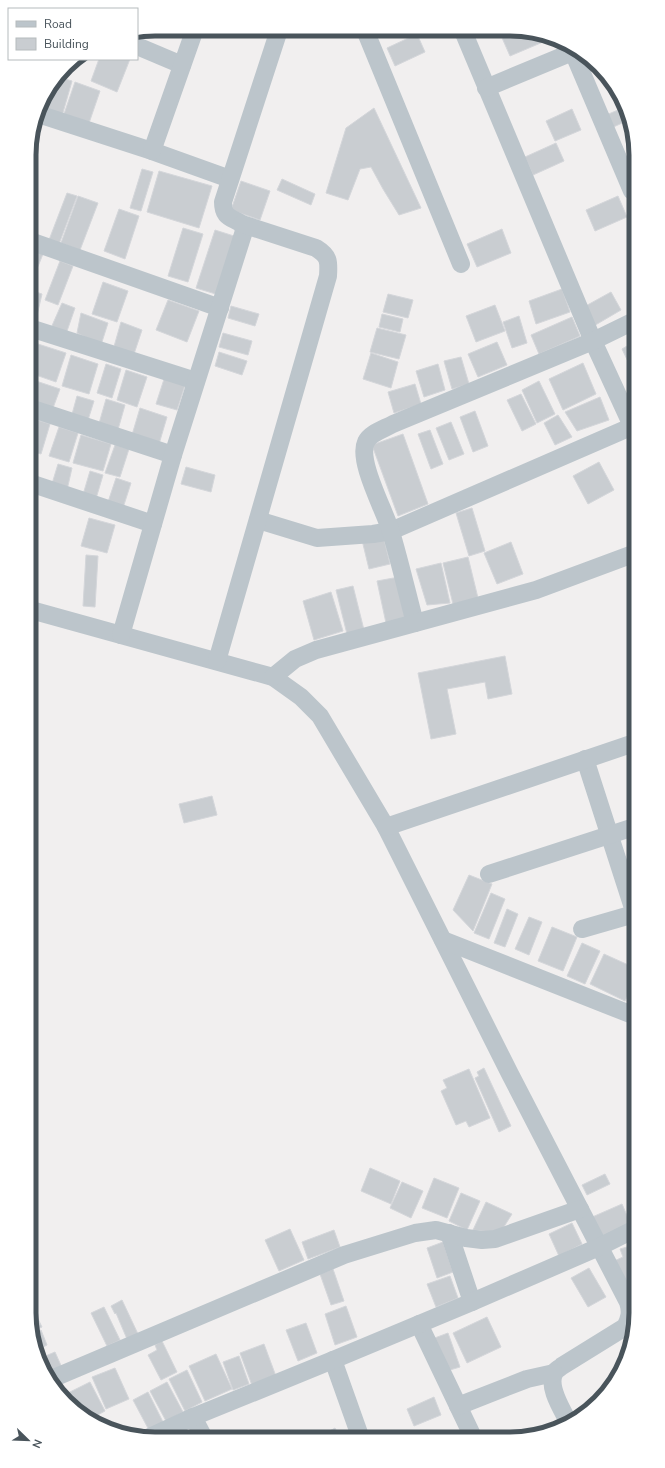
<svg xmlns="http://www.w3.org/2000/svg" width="665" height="1468" font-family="'Nunito Sans',sans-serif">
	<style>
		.building { fill: #c9cdd1; stroke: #d4d6da }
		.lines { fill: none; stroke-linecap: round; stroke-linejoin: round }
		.minor { stroke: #bcc5cb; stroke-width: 18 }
		.rim { fill: none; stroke: #49545b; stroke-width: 5 }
	</style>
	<rect width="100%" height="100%" fill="#f1efef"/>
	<g class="building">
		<path d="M499,31H535L550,39L510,56Z"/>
		<path d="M417,34L425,52L395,66L387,48Z"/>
		<path d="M99,59H130L117,92L91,81Z"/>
		<path d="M59,77L72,81L62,116L39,109L42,99Z"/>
		<path d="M75,82L100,91L88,126L63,117Z"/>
		<path d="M625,107L631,119L609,129L604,116Z"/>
		<path d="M374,108L421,208L399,215L383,189L371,167L360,169L348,200L326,193L346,128Z"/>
		<path d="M572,109L581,130L555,141L546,121Z"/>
		<path d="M556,143L564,161L533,175L525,157Z"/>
		<path d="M142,169L153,172L141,211L130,208Z"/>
		<path d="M159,171L212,186L199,228L147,212Z"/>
		<path d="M282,179L315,194L311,205L277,190Z"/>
		<path d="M241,181L270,191L260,220L231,210Z"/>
		<path d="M67,193L77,196L59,244L49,240Z"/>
		<path d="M78,196L98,203L80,250L61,243Z"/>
		<path d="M618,196L627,217L595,231L586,210Z"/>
		<path d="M119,209L139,216L125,259L104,251Z"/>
		<path d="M183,228L203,234L188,282L168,276Z"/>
		<path d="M502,229L511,253L477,267L467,244Z"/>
		<path d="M215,230L237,237L219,295L196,288Z"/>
		<path d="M30,248L43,254L30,286Z"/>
		<path d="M60,261L73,266L58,305L45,300Z"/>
		<path d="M103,282L128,291L117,322L92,314Z"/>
		<path d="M562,289L570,312L536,324L529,301Z"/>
		<path d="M30,290L42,294L35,324L30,322Z"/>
		<path d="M611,292L621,310L592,327L582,308Z"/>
		<path d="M388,294L413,300L408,318L383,312Z"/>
		<path d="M168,300L199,311L187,342L156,330Z"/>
		<path d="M62,303L75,308L66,334L51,328Z"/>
		<path d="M495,305L505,331L476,342L466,316Z"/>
		<path d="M231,306L259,314L255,326L228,318Z"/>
		<path d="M81,313L108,323L101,345L77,333Z"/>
		<path d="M382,314L403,319L400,332L379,327Z"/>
		<path d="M519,316L527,343L512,348L503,322Z"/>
		<path d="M572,317L580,336L539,354L531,335Z"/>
		<path d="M121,322L142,330L133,357L113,350Z"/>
		<path d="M377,328L406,335L399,359L370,352Z"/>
		<path d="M223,333L252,341L248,355L219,347Z"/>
		<path d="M497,342L507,365L478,377L468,354Z"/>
		<path d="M632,343V370L622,349Z"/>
		<path d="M38,344L66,353L56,382L30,373V367Z"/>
		<path d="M219,352L247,361L242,375L215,366Z"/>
		<path d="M371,353L398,362L391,388L363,379Z"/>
		<path d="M71,355L98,364L89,394L62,386Z"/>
		<path d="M461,357L469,384L452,389L444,361Z"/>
		<path d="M583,363L596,394L563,410L549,379Z"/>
		<path d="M106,364L121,369L112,398L97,393Z"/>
		<path d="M438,364L445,390L424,397L416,371Z"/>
		<path d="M126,370L147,377L137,407L117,400Z"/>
		<path d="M166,373L187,379L177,410L156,404Z"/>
		<path d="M36,381L60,389L53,408L31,403Z"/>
		<path d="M539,381L555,414L537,423L522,390Z"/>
		<path d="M415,384L421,404L394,413L388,392Z"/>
		<path d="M521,394L536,424L522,431L507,400Z"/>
		<path d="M77,396L94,401L88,420L71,418Z"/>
		<path d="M600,397L609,420L577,431L565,412Z"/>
		<path d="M106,399L125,405L117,433L98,427Z"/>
		<path d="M140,408L167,417L159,444L132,435Z"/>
		<path d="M475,411L488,446L473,452L460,417Z"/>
		<path d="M558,415L572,437L555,445L544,423Z"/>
		<path d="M34,419L50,424L41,454L30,451V431Z"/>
		<path d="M451,422L464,454L449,460L436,428Z"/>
		<path d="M59,427L78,433L69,462L49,456Z"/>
		<path d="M430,430L443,464L431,469L418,434Z"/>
		<path d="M403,434L428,504L398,516L372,445Z"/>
		<path d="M81,435L111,444L103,471L73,463Z"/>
		<path d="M115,445L129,449L120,477L105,473Z"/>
		<path d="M599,462L614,490L588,504L573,476Z"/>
		<path d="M58,464L72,468L67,490L51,487Z"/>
		<path d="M186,467L215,475L211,492L181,484Z"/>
		<path d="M90,471L103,475L95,502L82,498Z"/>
		<path d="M116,478L131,483L122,511L107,505Z"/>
		<path d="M472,508L485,551L469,556L456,513Z"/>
		<path d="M89,518L115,525L107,553L81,546Z"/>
		<path d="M383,535L390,564L369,569L362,540Z"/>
		<path d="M511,542L523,574L497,584L484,553Z"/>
		<path d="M86,555L98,556L95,607L83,606Z"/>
		<path d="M468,557L478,598L453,604L443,563Z"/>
		<path d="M441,563L450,603L427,605L416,569Z"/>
		<path d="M399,577L407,619L386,623L377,581Z"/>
		<path d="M353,586L364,630L347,634L336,590Z"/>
		<path d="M331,592L343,631L314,640L303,601Z"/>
		<path d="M505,656L512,694L488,699L485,682L447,689L456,734L431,739L418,673Z"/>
		<path d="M212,796L217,815L184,823L179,804Z"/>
		<path d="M469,875L492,884L473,931L453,910Z"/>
		<path d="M491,893L505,899L489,939L474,933Z"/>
		<path d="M507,909L518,914L505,947L494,943Z"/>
		<path d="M529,917L542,922L529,955L515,949Z"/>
		<path d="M552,927L577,937L563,971L538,961Z"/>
		<path d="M582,943L600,951L585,984L567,976Z"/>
		<path d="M604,954L635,968V981L625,1001L590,984Z"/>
		<path d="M484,1068L511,1126L499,1132L475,1078L479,1076L477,1072Z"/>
		<path d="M469,1069L490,1118L469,1127L466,1121L456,1125L441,1091L447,1088L443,1080Z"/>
		<path d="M370,1168L400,1181L391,1204L361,1191Z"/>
		<path d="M605,1174L610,1184L587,1195L582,1185Z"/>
		<path d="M434,1178L459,1188L447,1218L422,1208Z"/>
		<path d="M402,1182L423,1191L411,1218L390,1208Z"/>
		<path d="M461,1193L480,1201L467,1230L449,1221Z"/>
		<path d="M486,1202L512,1214L500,1233L473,1230Z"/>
		<path d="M622,1204L631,1225L599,1239L590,1218Z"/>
		<path d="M572,1223L582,1244L559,1256L549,1234Z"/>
		<path d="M290,1229L304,1260L279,1271L265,1240Z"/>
		<path d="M334,1230L340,1247L308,1259L302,1242Z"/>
		<path d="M443,1242L453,1272L437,1278L427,1248Z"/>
		<path d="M627,1247L636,1267V1281L623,1287L612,1262L623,1257L620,1249Z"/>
		<path d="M589,1268L606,1297L588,1307L571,1278Z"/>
		<path d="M333,1269L344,1301L331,1305L320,1274Z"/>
		<path d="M450,1276L458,1298L436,1307L427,1284Z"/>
		<path d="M122,1300L138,1334L127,1339L116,1313L115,1314L111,1306Z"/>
		<path d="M346,1306L357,1337L335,1345L325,1314Z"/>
		<path d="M104,1307L120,1340L107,1346L91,1313Z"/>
		<path d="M33,1309L42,1327L33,1331Z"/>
		<path d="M487,1317L501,1347L467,1363L453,1333Z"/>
		<path d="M306,1323L317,1353L298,1361L286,1330Z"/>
		<path d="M41,1330L47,1345L35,1351L33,1346V1334Z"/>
		<path d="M448,1333L460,1367L443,1372L432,1339Z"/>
		<path d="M162,1341L177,1372L161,1380L148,1355L157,1350L155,1345Z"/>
		<path d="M264,1344L277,1379L253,1388L240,1353Z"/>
		<path d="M40,1351L43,1357L55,1352L63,1370L47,1377L36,1353Z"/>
		<path d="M216,1354L232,1389L205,1401L189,1366Z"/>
		<path d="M239,1356L249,1384L233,1390L223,1362Z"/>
		<path d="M115,1368L129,1399L106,1409L92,1377Z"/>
		<path d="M187,1370L202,1402L185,1411L169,1379Z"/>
		<path d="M90,1382L105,1411L92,1418L72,1408L62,1396Z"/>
		<path d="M167,1382L183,1412L166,1421L150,1391Z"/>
		<path d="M148,1392L164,1424L150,1432L133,1400Z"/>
		<path d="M434,1397L441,1415L414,1426L407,1409Z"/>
		<path d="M335,1428L339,1436H321Z"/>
	</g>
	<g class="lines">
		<g class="minor">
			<path d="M365,30L461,264"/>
			<path d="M463,31L593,341L633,428"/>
			<path d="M137,46L182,65"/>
			<path d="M573,52L632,191"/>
			<path d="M486,88L575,51"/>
			<path d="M38,114L152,151L230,179"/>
			<path d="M152,151L195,29"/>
			<path d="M30,241L220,308"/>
			<path d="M30,328L196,381"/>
			<path d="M30,408L173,455"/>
			<path d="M30,483L153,524"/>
			<path d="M258,520L317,538L373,534L391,531L633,426"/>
			<path d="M31,610L273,677L301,697L320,716L386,827L510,1074L628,1302C631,1312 630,1318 625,1327L562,1366C560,1368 556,1370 555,1372C546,1386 563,1411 569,1423"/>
			<path d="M415,623C407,593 400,562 391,532C385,511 357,461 366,442C370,433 384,429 393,424L593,341L632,322"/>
			<path d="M121,635L173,455L244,231L242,224C231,217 223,218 223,202L279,30"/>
			<path d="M217,661L328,276C329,261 329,256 316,248L242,224"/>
			<path d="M273,677L295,659L316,650L536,590L633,554"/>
			<path d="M585,759L634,911"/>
			<path d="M386,827L634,743"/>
			<path d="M489,874L634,827"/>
			<path d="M582,929L634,914"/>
			<path d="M443,940L635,1016"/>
			<path d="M449,1233L472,1302"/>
			<path d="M419,1324L472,1435"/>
			<path d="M333,1360L360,1436"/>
			<path d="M49,1380L344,1255L415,1233L436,1230L466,1238L482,1240L495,1239L580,1209"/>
			<path d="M458,1406L527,1379L554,1373"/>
			<path d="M193,1417L203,1436"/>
			<path d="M150,1437L193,1417L333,1360L472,1302L599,1247L635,1229"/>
		</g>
	</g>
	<path d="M0 0H665V1468H0ZM155 36H510A119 119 0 0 1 629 155V1313A119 119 0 0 1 510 1432H155A119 119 0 0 1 36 1313V155A119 119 0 0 1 155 36Z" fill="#fff" fill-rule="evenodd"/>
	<path class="rim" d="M155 36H510A119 119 0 0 1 629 155V1313A119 119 0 0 1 510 1432H155A119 119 0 0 1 36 1313V155A119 119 0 0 1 155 36Z"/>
	<rect x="8" y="8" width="130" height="52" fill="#ffffff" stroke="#b6bbbd"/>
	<rect x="16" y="21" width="20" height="6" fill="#bcc5cb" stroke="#b6bbbd"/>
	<text x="44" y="28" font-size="12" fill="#49545b">Road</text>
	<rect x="16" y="38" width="20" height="12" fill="#c9cdd1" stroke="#b6bbbd"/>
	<text x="44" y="48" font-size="12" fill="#49545b">Building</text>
	<g transform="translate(28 1440) rotate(113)" stroke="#ffffff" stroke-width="3" paint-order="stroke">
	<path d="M0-3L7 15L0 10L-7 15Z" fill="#49545b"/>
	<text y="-6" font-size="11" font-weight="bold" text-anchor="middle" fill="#49545b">N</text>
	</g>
</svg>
